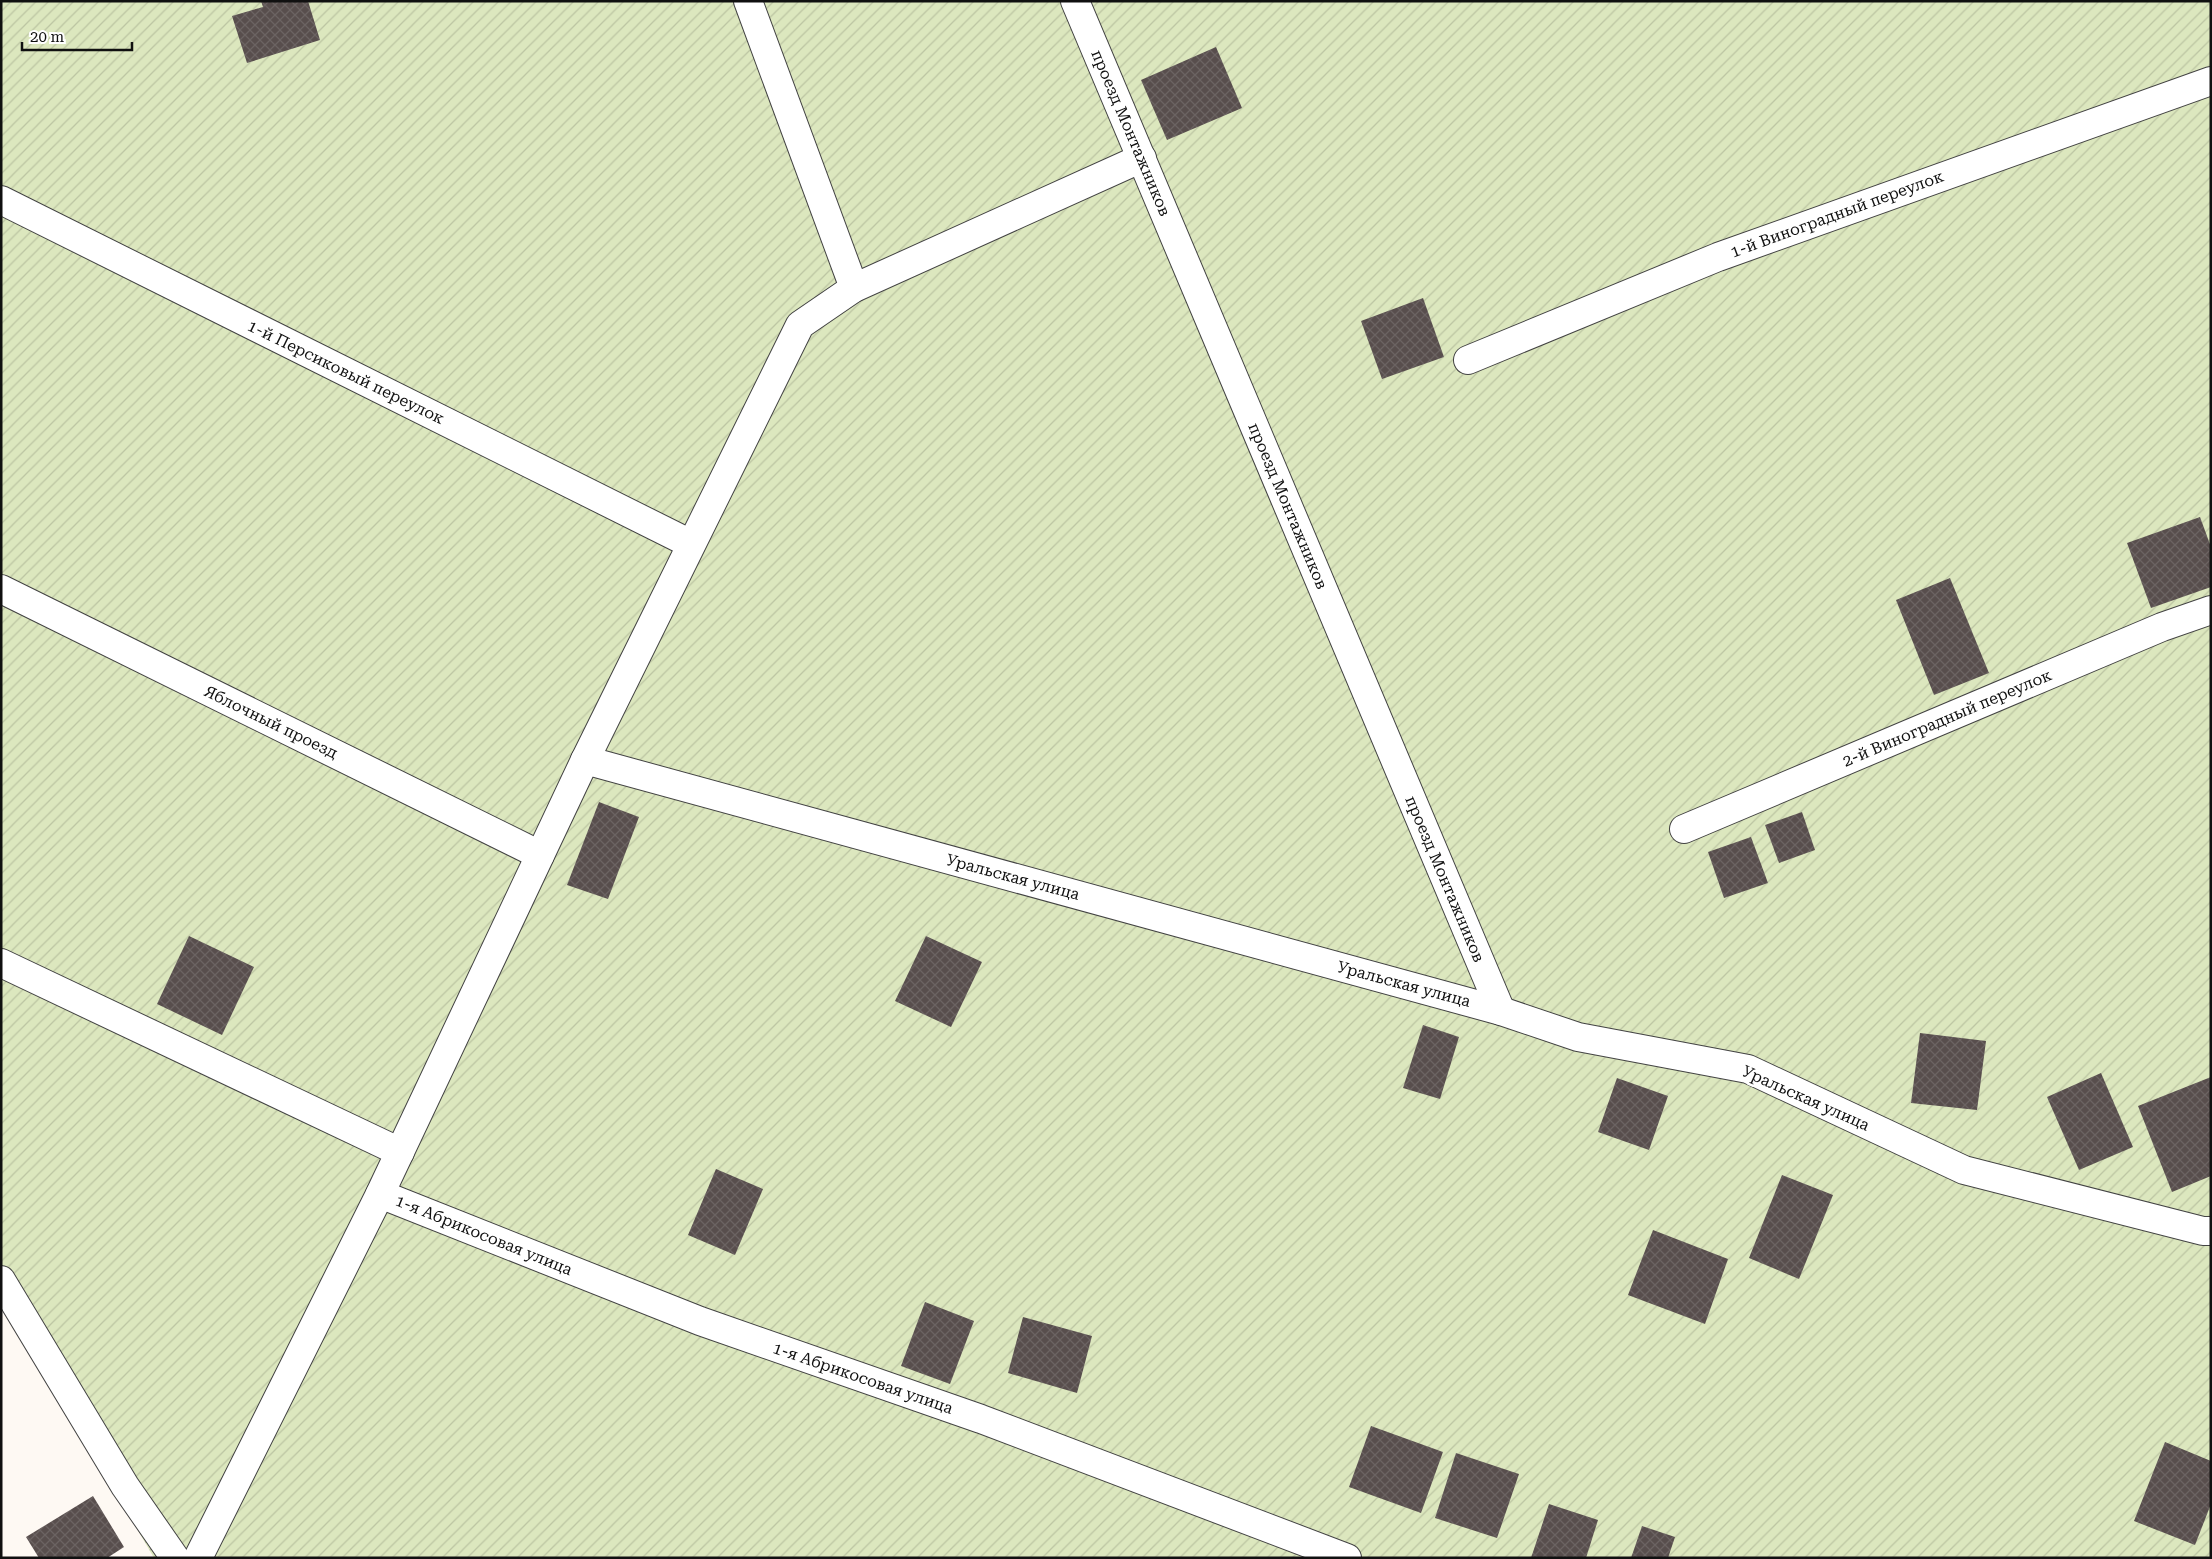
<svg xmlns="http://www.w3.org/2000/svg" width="2212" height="1559" font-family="'Roboto Serif',serif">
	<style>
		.garden { fill: url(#garden-furrows) }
		.building { fill: url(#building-cross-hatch) }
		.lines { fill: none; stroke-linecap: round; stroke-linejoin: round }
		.street-casing { stroke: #434343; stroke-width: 30 }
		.street { stroke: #fff; stroke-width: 28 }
		.labels { text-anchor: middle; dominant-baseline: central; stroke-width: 5; stroke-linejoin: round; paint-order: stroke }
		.street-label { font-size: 16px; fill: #101010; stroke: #fff }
	</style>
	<defs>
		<pattern id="garden-furrows" width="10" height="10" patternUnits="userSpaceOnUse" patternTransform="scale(1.25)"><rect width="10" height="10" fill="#dce7be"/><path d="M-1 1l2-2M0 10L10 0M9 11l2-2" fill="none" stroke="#bcc5a2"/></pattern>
		<pattern id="building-cross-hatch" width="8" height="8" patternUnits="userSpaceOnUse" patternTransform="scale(1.25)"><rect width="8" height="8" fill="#584e4d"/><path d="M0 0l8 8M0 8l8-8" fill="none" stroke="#6b6362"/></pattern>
	</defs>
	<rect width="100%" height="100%" fill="#fef9f3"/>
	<path class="garden" d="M1,1H2211V1558H154L1,1295Z"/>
	<g class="building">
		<path d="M261,1H308L320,40L247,63L232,16L263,7Z"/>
		<path d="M1216,47L1242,108L1167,140L1141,80Z"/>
		<path d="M1423,298L1444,357L1382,379L1361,321Z"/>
		<path d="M2200,517L2211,547V587L2151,608L2127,543Z"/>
		<path d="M1950,578L1989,673L1934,695L1896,600Z"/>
		<path d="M599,802L639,817L608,899L567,885Z"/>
		<path d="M1802,812L1815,850L1779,863L1765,825Z"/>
		<path d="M1751,837L1768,883L1724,898L1708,852Z"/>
		<path d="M189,936L254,967L222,1035L157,1004Z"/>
		<path d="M926,936L982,962L951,1027L895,1001Z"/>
		<path d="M1423,1025L1459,1037L1440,1099L1403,1088Z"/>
		<path d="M1920,1033L1986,1041L1977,1110L1911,1103Z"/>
		<path d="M2101,1073L2133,1147L2079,1170L2047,1097Z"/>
		<path d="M2211,1077V1176L2172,1192L2138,1106Z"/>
		<path d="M1617,1078L1668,1096L1649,1150L1598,1132Z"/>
		<path d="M716,1169L763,1189L735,1255L688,1235Z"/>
		<path d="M1782,1175L1833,1195L1799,1279L1749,1258Z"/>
		<path d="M1653,1230L1728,1259L1705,1324L1628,1295Z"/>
		<path d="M925,1302L974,1321L950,1384L901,1366Z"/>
		<path d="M1023,1317L1092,1336L1077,1393L1008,1373Z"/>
		<path d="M1371,1426L1443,1452L1421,1513L1349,1487Z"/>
		<path d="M2165,1442L2211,1461V1504L2195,1545L2134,1521Z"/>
		<path d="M1456,1453L1519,1474L1497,1538L1435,1518Z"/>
		<path d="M93,1496L124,1547L107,1558H39L26,1537Z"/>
		<path d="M1549,1504L1598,1520L1586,1558H1531Z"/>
		<path d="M1642,1526L1675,1537L1668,1558H1631Z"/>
	</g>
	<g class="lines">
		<g class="street-casing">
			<g id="street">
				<path d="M748,1L854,288"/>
				<path d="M1075,1L1501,1011"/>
				<path d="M1,200L691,544"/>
				<path d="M1468,360L1718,257L2211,81"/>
				<path d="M1,589L540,855"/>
				<path d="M585,760L1501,1011L1578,1037L1748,1069L1964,1170L2203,1231H2211"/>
				<path d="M1684,829L2162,627L2211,610"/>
				<path d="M1,963L400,1152"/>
				<path d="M380,1194L700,1321L981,1419L1347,1558"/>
				<path d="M1,1280L125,1486L175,1558"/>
				<path d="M198,1558L380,1194L585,760L800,325L854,288L1142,158"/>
			</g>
		</g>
		<use href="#street" class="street"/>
	</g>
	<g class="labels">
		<g class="street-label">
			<text transform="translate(1131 133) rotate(67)">проезд Монтажников</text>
			<text transform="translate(1837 214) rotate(-20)">1-й Виноградный переулок</text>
			<text transform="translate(346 372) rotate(26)">1-й Персиковый переулок</text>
			<text transform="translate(1288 506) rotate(67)">проезд Монтажников</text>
			<text transform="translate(1947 718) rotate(-23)">2-й Виноградный переулок</text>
			<text transform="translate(271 722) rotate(26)">Яблочный проезд</text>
			<text transform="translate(1013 877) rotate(15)">Уральская улица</text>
			<text transform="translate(1445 879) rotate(67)">проезд Монтажников</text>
			<text transform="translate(1404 984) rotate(15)">Уральская улица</text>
			<text transform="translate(1806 1098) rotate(24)">Уральская улица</text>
			<text transform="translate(484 1235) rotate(22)">1-я Абрикосовая улица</text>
			<text transform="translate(863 1378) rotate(19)">1-я Абрикосовая улица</text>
		</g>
	</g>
	<rect width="2212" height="1559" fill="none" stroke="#101010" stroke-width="5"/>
	<path d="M22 42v8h110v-8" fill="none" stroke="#101010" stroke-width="2.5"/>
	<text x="30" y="42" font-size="15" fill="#101010" stroke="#ffffff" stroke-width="4" paint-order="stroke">20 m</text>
</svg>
